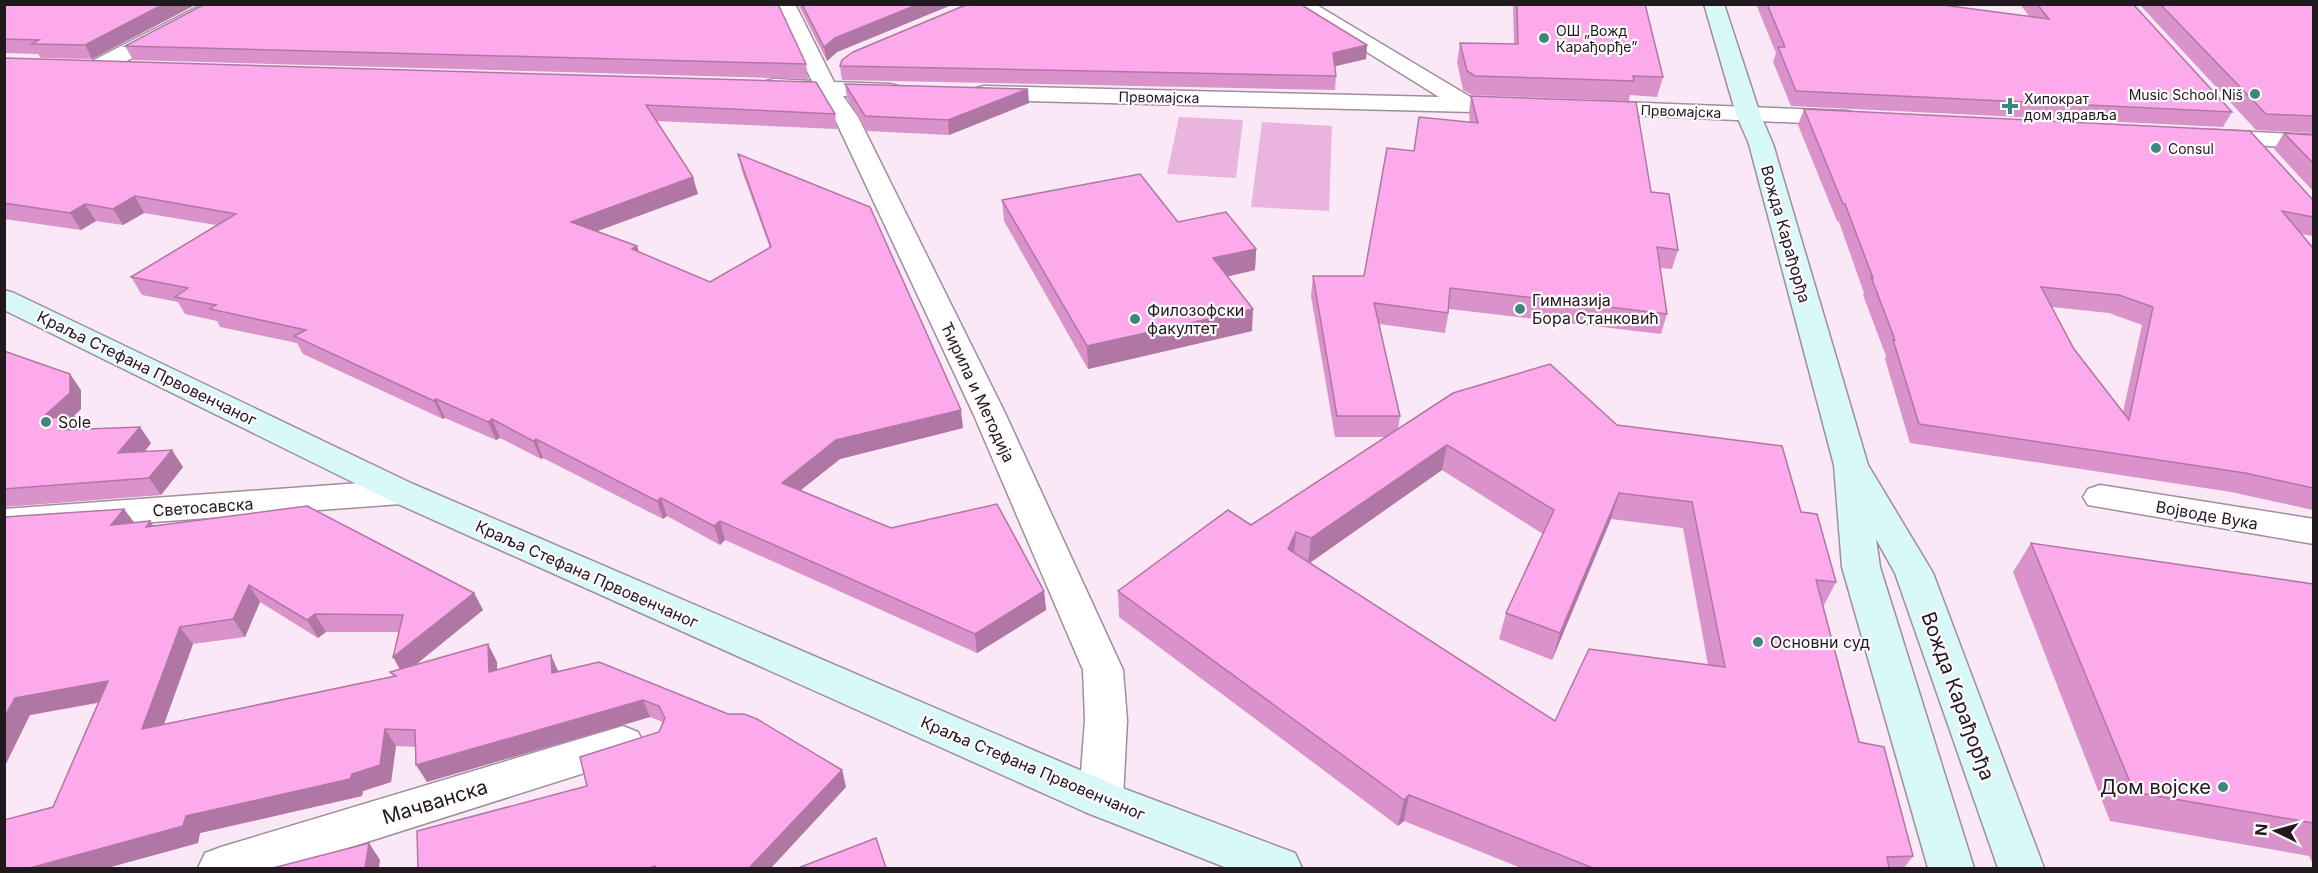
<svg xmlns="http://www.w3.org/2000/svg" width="2318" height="873" font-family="Inter,sans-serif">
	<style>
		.green { fill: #e9b4dd }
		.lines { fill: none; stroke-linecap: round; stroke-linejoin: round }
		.minor-casing { stroke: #9f8e9b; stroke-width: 3 }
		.secondary-casing { stroke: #9f8e9b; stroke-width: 3 }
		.minor { fill: #fff; fill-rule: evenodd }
		.secondary { fill: #d8f9f7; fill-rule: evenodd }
		.wall { fill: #d992ca; fill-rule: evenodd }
		.shaded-wall { fill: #b077a4 }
		.building { fill: #fcaaeb; stroke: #b077a4; stroke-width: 1.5; fill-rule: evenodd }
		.poi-dot { fill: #3f8681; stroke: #fefafd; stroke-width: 2 }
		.labels { text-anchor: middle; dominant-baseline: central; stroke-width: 4.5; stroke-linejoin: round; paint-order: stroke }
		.far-poi-label { font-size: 14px; fill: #20191e; stroke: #fefafd; text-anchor: start }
		.far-street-label { font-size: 14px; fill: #20191e; stroke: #fefafd }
		.street-label { font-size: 16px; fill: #20191e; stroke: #fefafd }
		.poi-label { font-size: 16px; fill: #20191e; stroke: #fefafd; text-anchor: start }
		.near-street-label { font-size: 20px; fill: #20191e; stroke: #fefafd }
		.near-poi-label { font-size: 20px; fill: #20191e; stroke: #fefafd; text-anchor: end }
	</style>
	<rect width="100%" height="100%" fill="#fbe8f6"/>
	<g class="green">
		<path d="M1179,117L1243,120L1236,178L1167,174Z"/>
		<path d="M1262,122L1332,126L1329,211L1251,207Z"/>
	</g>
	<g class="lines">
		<g class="minor-casing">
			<g id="minor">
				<path d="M203,4H229L226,8L106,72L98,73L90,72L87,67L90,62Z"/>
				<path d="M775,4H795L834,82L890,84L898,86L901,91L898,96L890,98L843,96L858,117L1005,413L1123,670L1127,720L1123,799L1117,812L1101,818L1085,812L1079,799L1085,720L1083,670L973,413L834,117L819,95L766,91L763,86L766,81L774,79L812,81Z"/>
				<path d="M1290,4H1315L1472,98L1522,101L1525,106L1522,111L1514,113L984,100L976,98L973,93L976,88L984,86L1439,97Z"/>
				<path d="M1593,101L1847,111L1855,113L1859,118L1855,123L1847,125L1585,113L1582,108L1585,103Z"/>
				<path d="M2213,130L2314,135V149L2205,142L2201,137L2205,132Z"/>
				<path d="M401,480L413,484L418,492L413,500L401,504L4,533V509Z"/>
				<path d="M2100,485L2314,519V544L2088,505L2083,497L2088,489Z"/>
				<path d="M623,726L638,732L644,744L638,756L285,868H198L205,853L221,847Z"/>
			</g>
		</g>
		<g class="secondary-casing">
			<g id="secondary">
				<path d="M1704,4H1724L1760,114L1773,144L1868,465L1933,573L2044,868H1998L1895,573L1876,539L1880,567L1974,868H1928L1842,567L1834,465L1749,144L1736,114Z"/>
				<path d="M4,290L14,293L413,484L1117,786L1295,853L1302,868H1227L1085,812L389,500L4,310Z"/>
			</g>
		</g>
		<use href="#minor" class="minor"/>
		<use href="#secondary" class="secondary"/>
	</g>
	<g class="wall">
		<path d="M4,4H197L92,59L41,58L38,54L4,53Z"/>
		<path d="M798,4H954L837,52L827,61Z"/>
		<path d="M1513,4H1645L1663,77L1657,97L1630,95L1629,101L1472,95L1463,90L1457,62L1460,43L1514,44Z"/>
		<path d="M1756,4H1935L2029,16L2020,4H2133L2232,112L2223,127L1791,106L1773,62L1776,53Z"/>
		<path d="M2139,4H2313V133L2256,130Z"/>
		<path d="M1367,45L1366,59L1335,66L1336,76L1335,90L842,80L840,66Z"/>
		<path d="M125,46L806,64L808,79L133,60Z"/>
		<path d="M4,58L835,114L837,129L656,121L698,194L597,231L637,246L639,252L710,282L770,248L742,171L738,154L963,428L840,459L801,490L891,528L1044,591L1046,610L977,653L725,540L720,545L667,516L663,519L543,458L541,459L500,438L496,440L445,418L443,419L303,354L297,343L220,327L217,321L185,314L178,302L142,295L131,277L216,225L144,213L123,225L96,221L81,230L4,219Z"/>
		<path d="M845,84L1029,103L949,135L867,131L847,98Z"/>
		<path d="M1471,96L1651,192L1678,250L1672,269L1660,268L1667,314L1661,334L1449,309L1445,333L1379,324L1400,416L1398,429L1617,425L1801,512L1836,582L1823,607L1859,742L1913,856L1904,868H1521L1404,821L1398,826L1119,617L1118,591L1251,525L1386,437H1335L1311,296L1313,276H1364L1414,151L1470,122L1469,113ZM1442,470L1543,534L1506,613L1499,639L1552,660L1611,519L1683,528L1708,665L1555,721L1310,563Z"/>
		<path d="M1804,109L2313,200V236L2301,234L2313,248V510L2231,492L1910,443L1885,359L1886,356L1863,295L1864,293L1839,222L1837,221L1798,125ZM2052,307L2109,313L2142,325L2123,412L2074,349Z"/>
		<path d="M2284,133L2313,135V191L2274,149Z"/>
		<path d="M1002,200L1178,222L1256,249L1255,270L1228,276L1252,331L1088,369L1004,221Z"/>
		<path d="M4,351L81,390V409L73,417L82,429L151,443L145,452L183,467L161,495L4,507Z"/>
		<path d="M4,517L134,523L150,521L153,526L474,593L483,610L415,665L488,644L497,662V670L559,671L599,662L842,770L846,787L771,868H418L587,786L659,732L663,722L650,717L427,782L416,747L396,746L391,782L363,791L362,796L200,833L198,843L107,868H4L53,807L98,703L30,715ZM260,602L318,638L326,632H399L400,669L390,672L393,676L164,724L193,644L245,637Z"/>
		<path d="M2031,543L2313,584V864L2309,856L2110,821L2013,572Z"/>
	</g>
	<g class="shaded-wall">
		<path d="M164,4H197L92,59L85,45Z"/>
		<path d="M919,4H954L837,52L827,61L824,47L835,38Z"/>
		<path d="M1367,45L1366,59L1332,67L1333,53Z"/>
		<path d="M1028,89L1029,103L949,135L948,120Z"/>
		<path d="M693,177L698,194L576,239L571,222Z"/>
		<path d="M135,196L144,213L123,225L113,209Z"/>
		<path d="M85,204L96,221L81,230L70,213Z"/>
		<path d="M637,246L642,263L632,249Z"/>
		<path d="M1256,249L1255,270L1213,280V258Z"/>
		<path d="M1253,309L1252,331L1088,369L1087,346Z"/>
		<path d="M70,374L81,390V409L54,435L42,418Z"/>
		<path d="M436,399L445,418L443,419L434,401Z"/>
		<path d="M961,410L963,428L840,459L787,501L782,483L836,440Z"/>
		<path d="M74,417L85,434L61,430Z"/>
		<path d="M492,419L500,438L496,440L488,422Z"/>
		<path d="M140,427L151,443L129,470L118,453Z"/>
		<path d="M536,439L543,458L541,459L533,441Z"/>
		<path d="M1447,445L1442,470L1308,564L1311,538Z"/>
		<path d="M172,450L183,467L161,495L149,478Z"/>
		<path d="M1619,493L1611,519L1552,660L1560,633Z"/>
		<path d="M661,498L667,516L663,519L657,501Z"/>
		<path d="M124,509L137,526L111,525Z"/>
		<path d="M150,521L162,538L146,527Z"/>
		<path d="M720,521L725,540L720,545L714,526Z"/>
		<path d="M1296,532L1294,558L1288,549Z"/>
		<path d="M249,585L260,602L245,637L233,619Z"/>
		<path d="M1044,591L1046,610L977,653L975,634Z"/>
		<path d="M474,593L483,610L403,675L393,657Z"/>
		<path d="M315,614L326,632L318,638L307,620Z"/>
		<path d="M180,627L193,644L156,746L142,729Z"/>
		<path d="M488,644L497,662L498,689L489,672Z"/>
		<path d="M551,655L559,673H552Z"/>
		<path d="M108,681L122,698L30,715L4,768V718L15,698Z"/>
		<path d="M643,700L650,717L427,782L416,765Z"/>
		<path d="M385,729L396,746L391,782L363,791L362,796L200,833L198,843L107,868H30L186,816L352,774Z"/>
		<path d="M842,770L846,787L771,868H749Z"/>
		<path d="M1409,795L1404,821L1398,826L1404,800Z"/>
		<path d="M369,843L380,860L379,868H365Z"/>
	</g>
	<g class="building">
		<path d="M4,4H164L85,45L32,44L39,40L4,39Z"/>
		<path d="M205,4H778L806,64L125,46Z"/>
		<path d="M802,4H919L835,38L824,47Z"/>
		<path d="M968,4H1300L1367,45L1333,53L1336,76L840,66L842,60L853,52Z"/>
		<path d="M1517,4H1645L1663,77L1633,76L1634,81L1475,76L1467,71L1460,43L1518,44Z"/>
		<path d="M1767,4H1880L1894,5V4H1935L2049,19L2037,4H2133L2232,112L1796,91L1778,47H1785Z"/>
		<path d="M2160,4H2313V116L2266,114Z"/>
		<path d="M4,58L816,82L835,114L646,105L693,177L571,222L637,246L632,249L710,282L771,247L738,154L870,207L961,410L836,440L782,483L891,528L997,504L1044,591L975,634L720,521L714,526L661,498L657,501L536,439L533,441L492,419L488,422L436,399L434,401L294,336L306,330L210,309L216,305L175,297L188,288L131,277L236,214L135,196L113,209L85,204L70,213L4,203Z"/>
		<path d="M845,84L1028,89L948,120L865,116Z"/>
		<path d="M1471,96L1636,102L1651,192L1669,194L1678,250L1657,247L1667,314L1450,288L1448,313L1374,303L1400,416H1337L1313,276H1364L1387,148L1414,151L1419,117L1478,123Z"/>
		<path d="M1804,109L2250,131L2313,200V217L2282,211L2313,248V488L2245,473L1919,424L1893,340H1895L1871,277L1873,278L1845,204H1843ZM2041,287L2119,295L2153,307L2129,420L2074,349Z"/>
		<path d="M2284,133L2313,135V163Z"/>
		<path d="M1140,174L1178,222L1226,212L1256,249L1213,258L1253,309L1087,346L1002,200Z"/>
		<path d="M4,351L70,374V393L42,418L74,417L61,430L140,427L118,453L172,450L149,478L4,489Z"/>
		<path d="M1550,364L1617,425L1782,446L1801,512L1817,514L1836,582L1816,580L1859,742L1884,747L1913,856L1887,857L1889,868H1593L1409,795L1404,800L1118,591L1228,510L1251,525L1453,393ZM1447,445L1554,510L1506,613L1560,633L1619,493L1692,502L1725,667L1589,649L1555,721L1288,549L1296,532L1311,538Z"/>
		<path d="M307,506L474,593L393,657L403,615L315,614L307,620L249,585L233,619L180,627L142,729L396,676L390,672L488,644L489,672L551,655L552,673L599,662L728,714H744L757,719L842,770L749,868H655V866L649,868H418L417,831L587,786L580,757L659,732L665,718L659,706L643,700L416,765L415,730L385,729L380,765L352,774L350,779L186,816L183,826L30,868H4V820L53,807L108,681L15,698L4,718V517L124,509L111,525L150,521L146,527Z"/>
		<path d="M2031,543L2313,584V823L2134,792Z"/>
		<path d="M876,838L886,868H798Z"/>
		<path d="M369,843L365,868H273Z"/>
	</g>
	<g class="poi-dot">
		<circle cx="1544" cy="38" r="6"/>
		<circle cx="2255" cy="94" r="6"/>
		<path d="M2007 97h6v6h6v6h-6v6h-6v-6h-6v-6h6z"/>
		<circle cx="2156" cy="148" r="6"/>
		<circle cx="1520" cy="309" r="6"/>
		<circle cx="1135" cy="319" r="6"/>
		<circle cx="46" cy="422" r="6"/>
		<circle cx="1758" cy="642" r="6"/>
		<circle cx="2223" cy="787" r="6"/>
	</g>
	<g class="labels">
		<g class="far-poi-label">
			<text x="1556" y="30">ОШ „Вожд<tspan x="1556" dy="16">Карађорђе”</tspan></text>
			<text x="2243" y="94" text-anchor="end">Music School Niš</text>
			<text x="2024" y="98">Хипократ<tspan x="2024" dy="16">дом здравља</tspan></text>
			<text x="2168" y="148">Consul</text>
		</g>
		<g class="far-street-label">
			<text transform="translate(1159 97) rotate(1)">Првомајска</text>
			<text transform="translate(1681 111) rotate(2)">Првомајска</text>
		</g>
		<g class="street-label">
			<text transform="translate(1786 234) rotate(74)">Вожда Карађорђа</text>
			<text transform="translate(147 368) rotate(26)">Краља Стефана Првовенчаног</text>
			<text transform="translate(978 392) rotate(65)">Ћирила и Методија</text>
			<text transform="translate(203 507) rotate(-4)">Светосавска</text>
			<text transform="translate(2207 515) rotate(10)">Војводе Вука</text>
			<text transform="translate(587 574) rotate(24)">Краља Стефана Првовенчаног</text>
			<text transform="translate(1033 768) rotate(23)">Краља Стефана Првовенчаног</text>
		</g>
		<g class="poi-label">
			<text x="1532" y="300">Гимназија<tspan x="1532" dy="18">Бора Станковић</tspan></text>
			<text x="1147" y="310">Филозофски<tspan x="1147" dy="18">факултет</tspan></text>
			<text x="58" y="422">Sole</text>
			<text x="1770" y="642">Основни суд</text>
		</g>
		<g class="near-street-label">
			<text transform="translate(1958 696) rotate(70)">Вожда Карађорђа</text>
			<text transform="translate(435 802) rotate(-17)">Мачванска</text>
		</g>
		<g class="near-poi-label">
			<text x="2211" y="787">Дом војске</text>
		</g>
	</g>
	<rect width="2318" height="873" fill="none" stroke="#20191e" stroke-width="12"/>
	<g transform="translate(2276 831) rotate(275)" stroke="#fefafd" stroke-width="4.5" paint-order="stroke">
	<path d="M0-4.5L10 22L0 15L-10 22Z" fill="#20191e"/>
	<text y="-9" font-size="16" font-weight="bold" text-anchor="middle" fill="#20191e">N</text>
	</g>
</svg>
